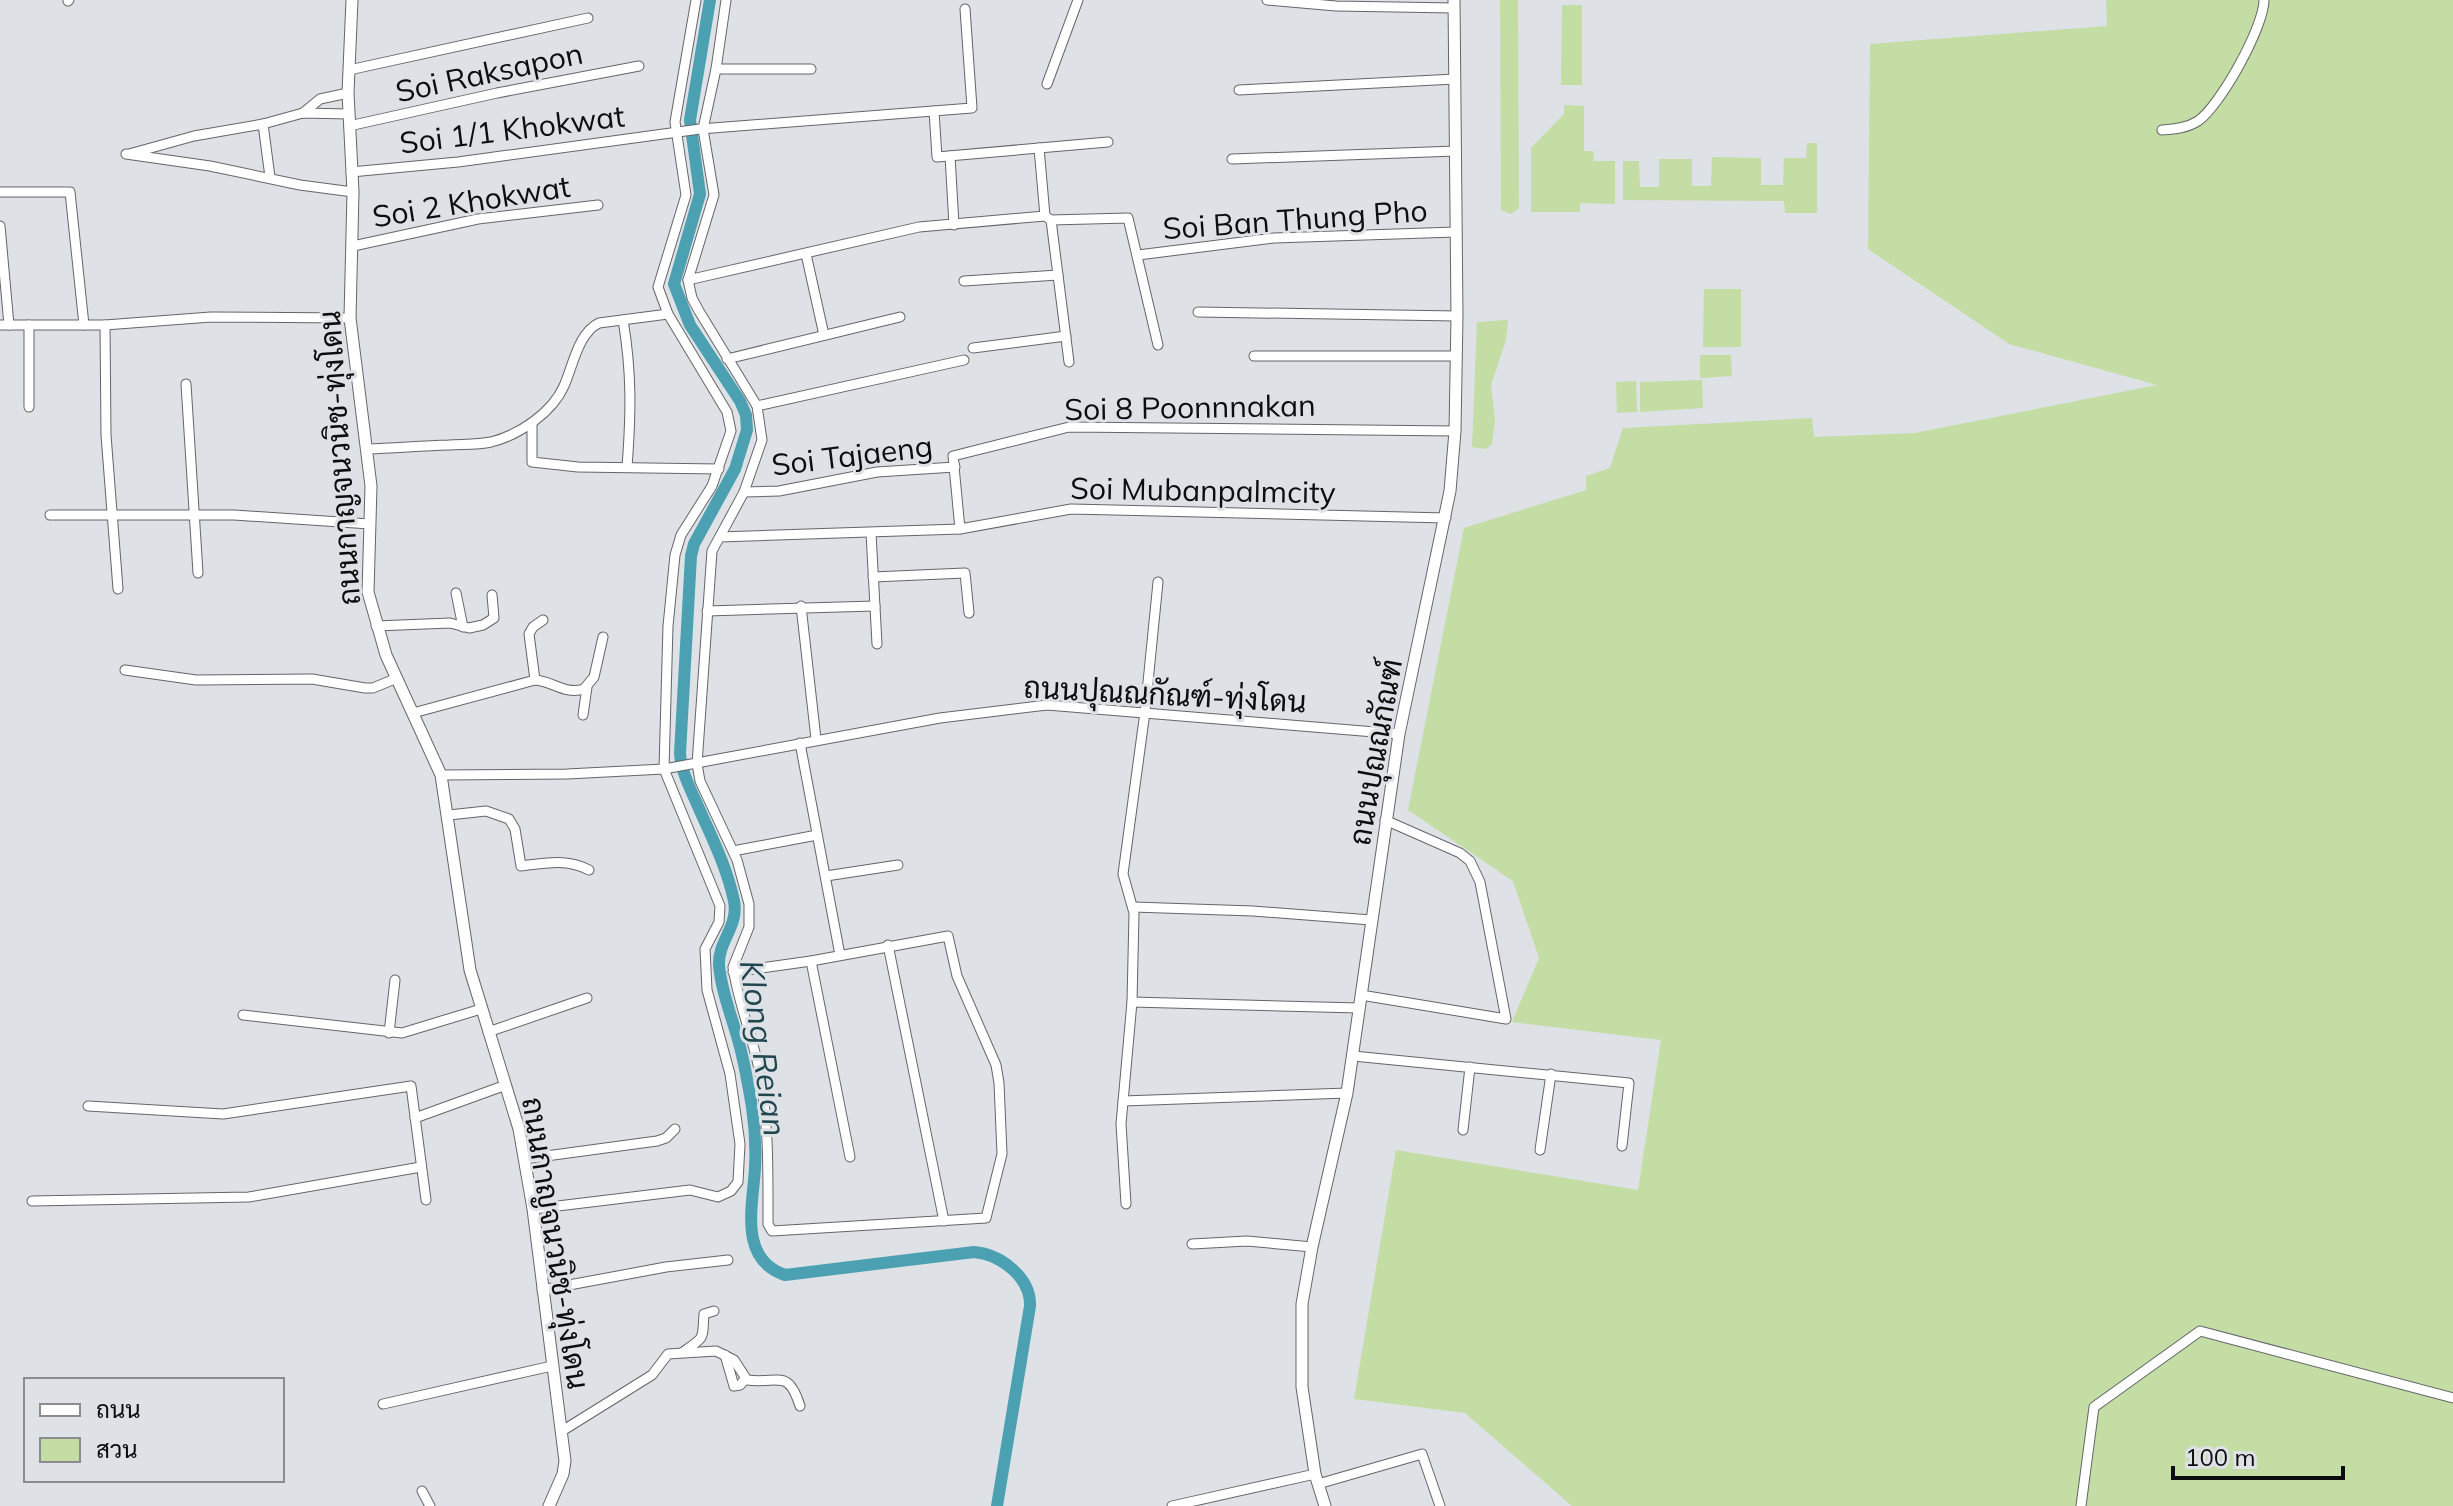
<svg xmlns="http://www.w3.org/2000/svg" width="2453" height="1506" font-family="Mulish,Sarabun,sans-serif">
	<style>
		.green { fill: #c3dda4 }
		.lines { fill: none; stroke-linecap: round; stroke-linejoin: round }
		.canal { stroke: #4ba1b1; stroke-width: 12 }
		.minor-casing { stroke: #636669; stroke-width: 11 }
		.tertiary-casing { stroke: #636669; stroke-width: 13 }
		.minor { stroke: #fff; stroke-width: 9 }
		.tertiary { stroke: #fff; stroke-width: 11 }
		.labels { text-anchor: middle; dominant-baseline: central; stroke-width: 6; stroke-linejoin: round; paint-order: stroke }
		.street-label { font-size: 30px; fill: #0c0d0e; stroke: #dee1e5 }
		.water-label { font-size: 32px; font-style: italic; fill: #20474f; stroke: #dee1e5 }
	</style>
	<rect width="100%" height="100%" fill="#dee1e5"/>
	<g class="green">
		<path d="M1500,0H1518L1519,208L1511,214L1501,210Z"/>
		<path d="M2106,0H2453V1506H1572L1465,1413L1354,1399L1396,1150L1638,1190L1661,1040L1512,1022L1539,958L1513,881L1408,810L1464,528L1586,490V476L1610,468L1623,428L1812,418L1814,437L1915,433L2157,385L2009,344L1868,249L1870,44L2107,26Z"/>
		<path d="M1562,5H1582V85H1561Z"/>
		<path d="M1564,105L1584,106V151H1593L1594,161H1615V204L1580,203V212H1531V148L1564,114Z"/>
		<path d="M1807,143H1817V213H1785L1784,201L1623,200V161H1639L1640,187H1659V159H1692V186H1711L1712,157L1761,158V185H1783L1784,158H1806Z"/>
		<path d="M1704,289H1741V347H1703Z"/>
		<path d="M1508,320L1506,340L1491,385L1495,420L1492,444L1486,449L1472,447L1477,322Z"/>
		<path d="M1700,355H1731L1732,376L1700,378Z"/>
		<path d="M1702,380L1703,408L1640,412V382Z"/>
		<path d="M1636,381L1637,412L1617,413L1616,382Z"/>
	</g>
	<g class="lines">
		<path class="canal" d="M710,0L690,120L700,194L674,284L690,325L740,401L746,415L747,430L735,469L694,544L691,556L680,753C681,771 690,788 697,804C711,836 727,867 734,901C739,926 718,941 719,965C721,989 730,1012 737,1036C744,1059 748,1083 752,1107C755,1127 756,1148 755,1168C753,1205 738,1259 785,1275L974,1252C1000,1254 1031,1277 1030,1306L997,1506"/>
		<g class="minor-casing">
			<g id="minor">
				<path d="M726,0L716,69L703,129L714,195L688,280L692,298L699,311L757,406L762,440L744,492L712,551L697,764L700,781L737,860L749,904V927L733,967C738,1002 752,1035 759,1069C769,1121 768,1172 768,1224L772,1231L986,1218L1002,1154L999,1083L996,1065L957,976L948,936L811,961L733,972"/>
				<path d="M1267,0L1336,6L1454,8"/>
				<path d="M68,1L69,0"/>
				<path d="M716,69H811"/>
				<path d="M349,70L588,18"/>
				<path d="M1047,84L1078,0"/>
				<path d="M1239,90L1455,79"/>
				<path d="M934,111L937,157L1108,142"/>
				<path d="M303,113L320,99L348,93"/>
				<path d="M349,126L497,93L639,66"/>
				<path d="M2162,130C2175,129 2187,128 2198,121C2220,106 2264,27 2264,0"/>
				<path d="M1039,148L1045,216"/>
				<path d="M126,154L210,166L300,185L353,192"/>
				<path d="M129,154L194,136L263,124"/>
				<path d="M950,156L954,225"/>
				<path d="M1232,159L1456,151"/>
				<path d="M351,172L458,162L700,129L972,108L965,9"/>
				<path d="M270,177L263,124L303,113L349,114"/>
				<path d="M0,192H70L84,325"/>
				<path d="M1051,220L1069,362"/>
				<path d="M0,226L9,325"/>
				<path d="M353,246L478,219L598,205"/>
				<path d="M806,254L824,335"/>
				<path d="M1138,255L1274,238L1456,232"/>
				<path d="M688,280L919,227L1045,216L1051,220L1128,218L1158,345"/>
				<path d="M964,281L1058,275"/>
				<path d="M1198,312L1457,316"/>
				<path d="M623,320C632,373 631,414 627,467"/>
				<path d="M0,325H105L211,317L350,318"/>
				<path d="M29,325V407"/>
				<path d="M105,325L106,435L118,589"/>
				<path d="M973,348L1066,336"/>
				<path d="M1254,356H1455"/>
				<path d="M727,359L900,317"/>
				<path d="M186,384L198,573"/>
				<path d="M757,406L964,360"/>
				<path d="M532,423V462L578,467L719,469"/>
				<path d="M367,449C394,448 421,446 448,445C462,444 477,445 491,442C519,435 552,413 564,386C573,366 578,333 599,323L668,314"/>
				<path d="M744,492L779,491L877,472L955,467L954,463"/>
				<path d="M50,515H234L370,524"/>
				<path d="M960,529L953,456L1069,427L1455,431"/>
				<path d="M871,533L877,644"/>
				<path d="M720,537L960,529L1071,509L1446,518"/>
				<path d="M873,577L965,573L969,613"/>
				<path d="M456,593L463,627"/>
				<path d="M801,606L816,739"/>
				<path d="M707,611L875,606"/>
				<path d="M376,626L450,623L469,628L483,625L494,618L492,595"/>
				<path d="M125,670L196,680L312,679L365,688H373L397,678"/>
				<path d="M535,680L529,634L533,627L543,620"/>
				<path d="M413,713L535,680C553,681 564,695 584,689L594,677L603,637"/>
				<path d="M583,715L587,687"/>
				<path d="M800,743L840,955"/>
				<path d="M441,775L567,774L664,769L940,718L1047,705L1399,734"/>
				<path d="M449,815L486,811L509,819L515,829L521,866C544,863 567,858 589,870"/>
				<path d="M733,851L817,835"/>
				<path d="M826,876L898,865"/>
				<path d="M1133,907L1253,911L1371,920"/>
				<path d="M888,945L944,1221"/>
				<path d="M811,961L850,1157"/>
				<path d="M1361,995L1506,1019L1480,882L1470,861L1460,853L1385,820"/>
				<path d="M1132,1002L1359,1008"/>
				<path d="M243,1015L402,1033L481,1009"/>
				<path d="M488,1032L587,998"/>
				<path d="M389,1033L395,980"/>
				<path d="M1353,1056L1629,1083L1622,1146"/>
				<path d="M1123,1101L1347,1093"/>
				<path d="M88,1106L223,1114L411,1086L426,1200"/>
				<path d="M415,1118L506,1085"/>
				<path d="M1463,1130L1470,1067"/>
				<path d="M1540,1150L1551,1074"/>
				<path d="M524,1159L657,1141L666,1138L675,1129"/>
				<path d="M32,1201L249,1197L421,1167"/>
				<path d="M1126,1204L1121,1124L1132,1002L1134,913L1123,874L1145,712L1158,582"/>
				<path d="M533,1209L690,1190L718,1197L731,1191L738,1182L740,1144L730,1074L707,990L705,949L719,922L720,906L664,769L668,626L675,555L681,535L712,486L731,431L727,412L668,314L658,287L686,195L675,122L696,0"/>
				<path d="M1192,1244L1247,1241L1312,1247"/>
				<path d="M542,1290L666,1267L728,1260"/>
				<path d="M683,1352C706,1336 702,1340 704,1314L714,1311"/>
				<path d="M725,1355L734,1386L740,1385L745,1379"/>
				<path d="M383,1404L552,1366"/>
				<path d="M562,1431L652,1375L668,1354L716,1351L734,1360L747,1380C779,1384 788,1368 800,1406"/>
				<path d="M1318,1484L1422,1454L1440,1506"/>
				<path d="M422,1491L430,1506"/>
				<path d="M1172,1506L1315,1474"/>
				<path d="M2081,1506L2094,1407L2200,1331L2453,1398"/>
			</g>
		</g>
		<g class="tertiary-casing">
			<g id="tertiary">
				<path d="M352,0L348,93L353,192L350,318L371,486L368,592L386,655L441,775L470,970L519,1129L533,1209L565,1461L563,1474L549,1506"/>
				<path d="M1325,1506L1315,1474L1302,1387V1304L1312,1247L1347,1093L1399,734L1450,491L1455,431L1457,316L1454,0"/>
			</g>
		</g>
		<use href="#minor" class="minor"/>
		<use href="#tertiary" class="tertiary"/>
	</g>
	<g class="labels">
		<g class="street-label">
			<text transform="translate(489 72) rotate(-12)">Soi Raksapon</text>
			<text transform="translate(512 129) rotate(-7)">Soi 1/1 Khokwat</text>
			<text transform="translate(471 201) rotate(-9)">Soi 2 Khokwat</text>
			<text transform="translate(1295 219) rotate(-4)">Soi Ban Thung Pho</text>
			<text transform="translate(1190 407) rotate(-1)">Soi 8 Poonnnakan</text>
			<text transform="translate(852 455) rotate(-7)">Soi Tajaeng</text>
			<text transform="translate(339 458) rotate(-94)">ถนนกาญจนวนิช-ทุ่งโดน</text>
			<text transform="translate(1203 490) rotate(1)">Soi Mubanpalmcity</text>
			<text transform="translate(1165 694) rotate(3)">ถนนปุณณกัณฑ์-ทุ่งโดน</text>
			<text transform="translate(1375 752) rotate(-80)">ถนนปุณณกัณฑ์</text>
			<text transform="translate(556 1243) rotate(81)">ถนนกาญจนวนิช-ทุ่งโดน</text>
		</g>
		<g class="water-label">
			<text transform="translate(764 1048) rotate(82)">Klong Reian</text>
		</g>
	</g>
	<rect x="24" y="1378" width="260" height="104" fill="#dee1e5" stroke="#8a8c8f" stroke-width="2"/>
	<rect x="40" y="1404" width="40" height="12" fill="#ffffff" stroke="#8a8c8f" stroke-width="2"/>
	<text x="96" y="1418" font-size="24" fill="#0c0d0e">ถนน</text>
	<rect x="40" y="1438" width="40" height="24" fill="#c3dda4" stroke="#8a8c8f" stroke-width="2"/>
	<text x="96" y="1458" font-size="24" fill="#0c0d0e">สวน</text>
	<path d="M2173 1466v12h170v-12" fill="none" stroke="#0c0d0e" stroke-width="4"/>
	<text x="2185" y="1466" font-size="24" fill="#0c0d0e" stroke="#dee1e5" stroke-width="6" paint-order="stroke">100 m</text>
</svg>
